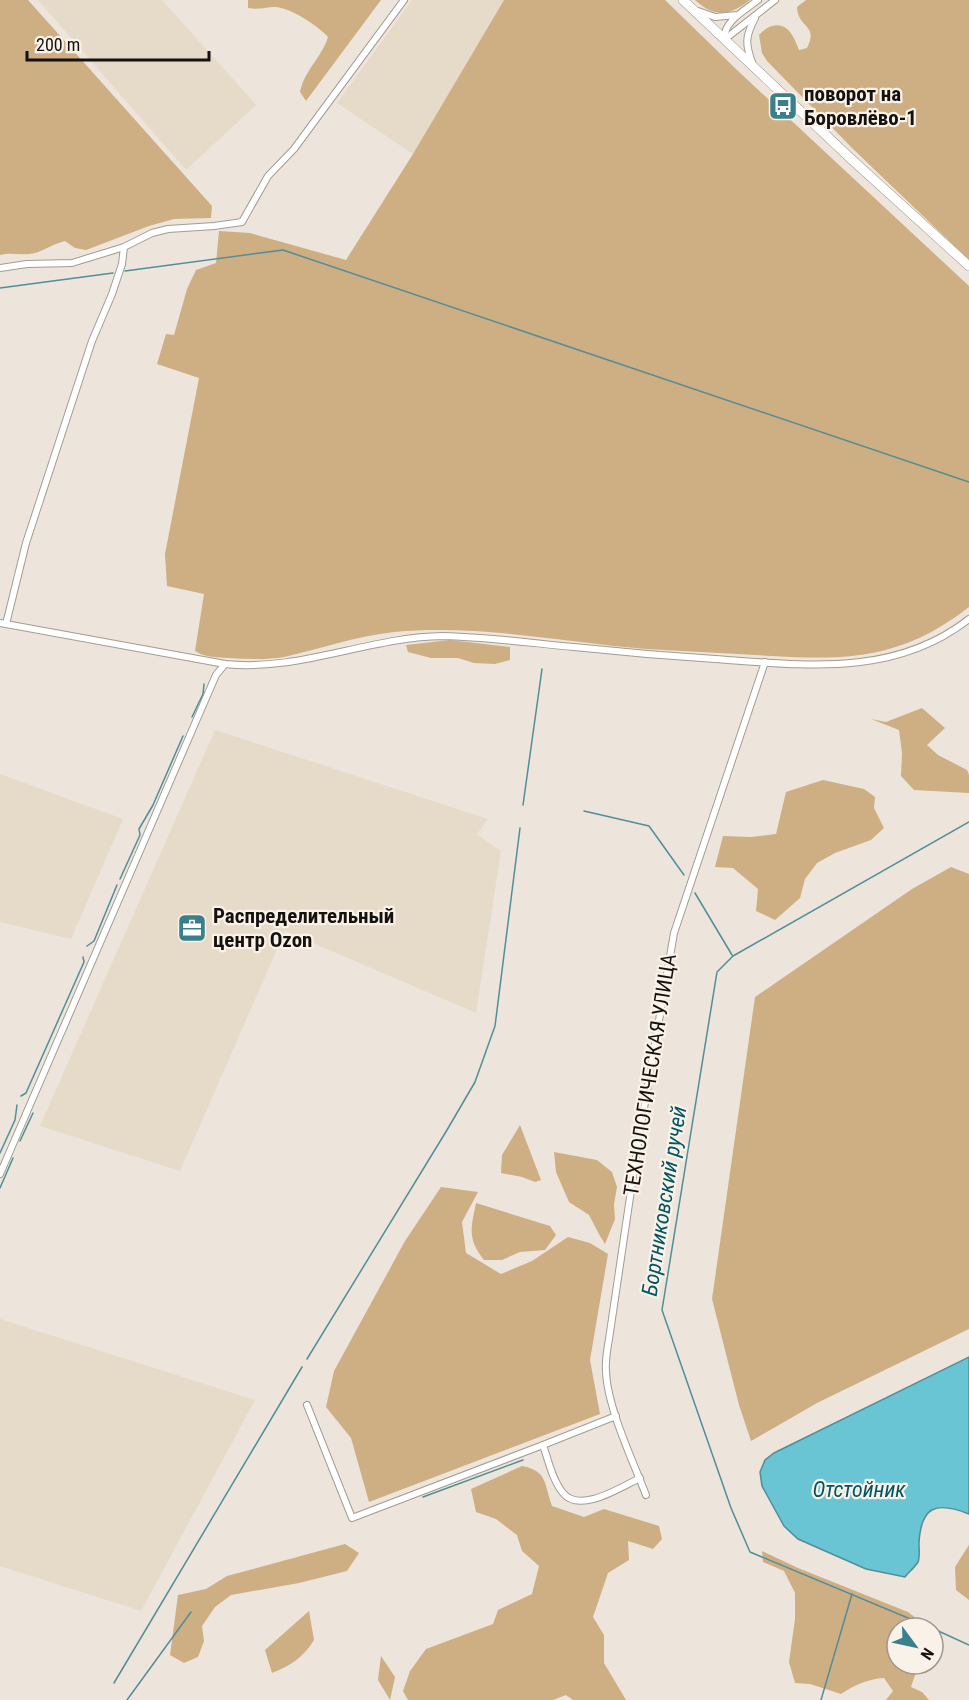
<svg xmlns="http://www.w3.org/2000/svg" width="969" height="1700" font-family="'Roboto Condensed',sans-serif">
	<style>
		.built { fill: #e6dac9 }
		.green { fill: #ceae83 }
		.water { fill: #69c4d4; stroke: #508e99; stroke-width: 1.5 }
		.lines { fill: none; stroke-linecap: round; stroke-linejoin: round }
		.stream { stroke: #508e99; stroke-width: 1.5 }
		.street-casing { stroke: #a39c93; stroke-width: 8 }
		.primary-casing { stroke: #a39c93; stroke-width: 10 }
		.street { stroke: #fff; stroke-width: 6 }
		.primary { stroke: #fff; stroke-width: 9 }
		.labels { text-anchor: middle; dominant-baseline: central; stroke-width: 4.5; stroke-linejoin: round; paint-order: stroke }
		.poi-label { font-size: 21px; font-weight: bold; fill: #14110e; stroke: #faf2e9; text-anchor: start }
		.street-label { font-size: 21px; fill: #14110e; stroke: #faf2e9 }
		.water-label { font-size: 22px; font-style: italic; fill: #005662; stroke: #faf2e9 }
	</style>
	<rect width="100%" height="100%" fill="#ede5db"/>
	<g class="built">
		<path d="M38,0H162L256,105L186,170Z"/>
		<path d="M412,0H504L413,154L337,103Z"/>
		<path d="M215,730L488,819L477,834L501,851L476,1013L285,931L180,1171L40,1126Z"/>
		<path d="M0,774L123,819L71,939L0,922Z"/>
		<path d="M0,1319L255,1400L141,1611L0,1566Z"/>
	</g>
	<g class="green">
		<path d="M0,0H28L212,206L211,218L174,219L149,226L86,250L75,248L65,241C51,244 42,253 29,254C19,255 10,252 0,255Z"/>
		<path d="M248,0H381L306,101L300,92C304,71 322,57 328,37C318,26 291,8 276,7C265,7 260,10 248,8Z"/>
		<path d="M504,0H665L737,70L969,286V607C891,668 829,659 737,654C707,652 676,651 646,649C562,642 479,624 394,632C356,636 320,649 284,657C266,660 247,659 229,658C217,657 206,658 195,651L204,594L167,586L165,554L199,378L157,364L166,334L174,335L187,289L196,270L216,263L219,231L250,233L346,260L413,154Z"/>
		<path d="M695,0H750C729,16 715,18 695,0Z"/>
		<path d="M806,0H969V260L852,148L767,61L762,53L759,35C762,32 767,27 772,26C788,21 795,39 799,50L807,48C819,24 798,29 797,7Z"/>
		<path d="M450,640L510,647V660L495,664L474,663L458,658H431L408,652L406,645Z"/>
		<path d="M922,708L945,728L927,745L938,755L967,770L969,775V793L914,790L901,776L902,753L899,730L871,719L886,722Z"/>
		<path d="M823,780L864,789L875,797L874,808L884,828L871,840L835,853L817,863L805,879L800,898L775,920L756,911L758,889L733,868L715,867L723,836L751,837L776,834L786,792Z"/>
		<path d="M951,867L969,874V1329L817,1403L751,1441L739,1405L712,1299L755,997L912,889Z"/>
		<path d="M520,1125L541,1180L535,1182L522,1177L501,1173L502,1155Z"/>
		<path d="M554,1152L597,1160L612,1172L617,1187L614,1204L615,1219L605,1244L600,1236L589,1215L569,1202L556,1172Z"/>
		<path d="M441,1187L478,1192L462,1222L466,1253L501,1274L532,1261L568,1237L590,1243L608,1254L590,1360L600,1414L369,1502L351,1438L326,1407L334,1371L405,1241Z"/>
		<path d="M476,1203L550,1226L556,1235L545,1250L520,1252L502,1260H484C467,1239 471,1228 476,1203Z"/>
		<path d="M522,1466C548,1471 544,1484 552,1506L584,1517L604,1509L659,1526L662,1539L653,1549L628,1541L629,1560L608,1573L593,1617L604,1635V1663L626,1700H573L566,1695L553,1700H408L403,1691L410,1671L426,1649L493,1624L498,1610L532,1594L539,1566L522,1551L517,1535L496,1519L476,1512L471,1489Z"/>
		<path d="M345,1544L359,1553L347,1571L299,1583L231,1595L215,1607L202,1626L204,1641L198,1657L184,1663L170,1655L178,1595L206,1589L227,1576Z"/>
		<path d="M969,1545V1600L956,1590L955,1567Z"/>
		<path d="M762,1551L798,1568L908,1612L929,1628H897V1664H925L916,1672L911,1687L922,1692L929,1700H886L893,1691L884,1678C867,1679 855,1685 841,1694L810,1684L795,1683L789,1662L795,1619V1593L784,1571L763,1562Z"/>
		<path d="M309,1611L314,1640C304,1657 290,1666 272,1673L265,1650Z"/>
		<path d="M381,1656L395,1677L390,1700L378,1680Z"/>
	</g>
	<path class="water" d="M969,1357V1514C936,1501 921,1506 919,1543C919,1548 920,1558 918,1562C915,1567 908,1573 905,1577L866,1569L798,1539L784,1526L762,1486L760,1472L765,1460L774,1453Z"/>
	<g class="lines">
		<g class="stream">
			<path d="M125,271L283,250L969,482"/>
			<path d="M0,288L113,273"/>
			<path d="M192,717L203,694L204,684"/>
			<path d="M523,805L542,669"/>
			<path d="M584,811L649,826L684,875"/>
			<path d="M120,879L140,835L139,829L153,805L183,736"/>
			<path d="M695,893L732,955"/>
			<path d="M87,946L94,941L117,885"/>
			<path d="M21,1096L26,1093L84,962L83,957"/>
			<path d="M20,1141L33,1113"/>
			<path d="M0,1153L15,1120L17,1105"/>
			<path d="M0,1188L13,1158"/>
			<path d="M307,1359L447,1130L475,1082L495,1026L520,828"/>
			<path d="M423,1497L523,1460"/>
			<path d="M932,1628L750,1552L731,1508L662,1310L717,972L733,956L969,822"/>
			<path d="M934,1629L969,1645"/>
			<path d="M114,1683L302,1367"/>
			<path d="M127,1700L191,1612"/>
			<path d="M821,1700L852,1594"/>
		</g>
		<g class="street-casing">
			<g id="street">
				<path d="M698,11L715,17L737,15"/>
				<path d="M725,39L775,0"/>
				<path d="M725,39C722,22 747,9 758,0"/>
				<path d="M753,65C745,44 745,37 755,18"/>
				<path d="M0,268L27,264L72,263L124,247"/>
				<path d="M0,623L225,664C299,672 369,637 443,636C487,637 531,643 574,647C621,652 668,656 715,659C803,665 894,678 969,619"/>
				<path d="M6,624L26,543L92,341L112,294L122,264L124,247L152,233L168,229L214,226L242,222L268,176L294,149L404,0"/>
				<path d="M0,1174L216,675L225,664"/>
				<path d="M307,1405L352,1518L543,1445"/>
				<path d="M616,1416L543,1445C548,1460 553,1481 563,1493C580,1514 621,1487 640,1478"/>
				<path d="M646,1495C633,1461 607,1407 606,1371C605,1361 607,1350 609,1339L638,1143L674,933L765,662"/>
			</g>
		</g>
		<g class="primary-casing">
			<path id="primary" d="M683,0L849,157L969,266"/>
		</g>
		<use href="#street" class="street"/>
		<use href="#primary" class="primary"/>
	</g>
	<defs>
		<g id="bus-square" transform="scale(1.5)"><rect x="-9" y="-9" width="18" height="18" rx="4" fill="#3a7f8c" stroke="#faf2e9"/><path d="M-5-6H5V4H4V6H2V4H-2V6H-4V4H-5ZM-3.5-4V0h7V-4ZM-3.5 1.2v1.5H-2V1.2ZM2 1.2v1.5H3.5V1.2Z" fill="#fff"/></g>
		<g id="office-square" transform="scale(1.5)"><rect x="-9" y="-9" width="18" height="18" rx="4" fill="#3a7f8c" stroke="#faf2e9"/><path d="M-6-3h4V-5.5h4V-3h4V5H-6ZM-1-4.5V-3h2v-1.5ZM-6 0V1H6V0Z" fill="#fff"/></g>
	</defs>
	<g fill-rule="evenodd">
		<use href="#bus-square" x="783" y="106"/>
		<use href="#office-square" x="192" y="928"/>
	</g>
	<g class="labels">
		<g class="poi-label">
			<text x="804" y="94">поворот на<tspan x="804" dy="24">Боровлёво-1</tspan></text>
			<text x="213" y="916">Распределительный<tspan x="213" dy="24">центр Ozon</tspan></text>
		</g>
		<g class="street-label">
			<text transform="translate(650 1075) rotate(-81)">ТЕХНОЛОГИЧЕСКАЯ УЛИЦА</text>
		</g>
		<g class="water-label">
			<text transform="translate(664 1201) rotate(-81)">Бортниковский ручей</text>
			<text x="859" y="1489">Отстойник</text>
		</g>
	</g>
	<g transform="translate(915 1646) rotate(123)"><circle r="28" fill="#faf2e9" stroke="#9e9891" stroke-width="1.5"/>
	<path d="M0-4.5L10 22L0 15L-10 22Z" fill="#3a7f8c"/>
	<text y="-9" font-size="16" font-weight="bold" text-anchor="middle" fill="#14110e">N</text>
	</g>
	<path d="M27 51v9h182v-9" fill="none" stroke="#14110e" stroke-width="3"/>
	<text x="36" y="51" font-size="18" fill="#14110e" stroke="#faf2e9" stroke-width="4.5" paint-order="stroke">200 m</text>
</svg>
